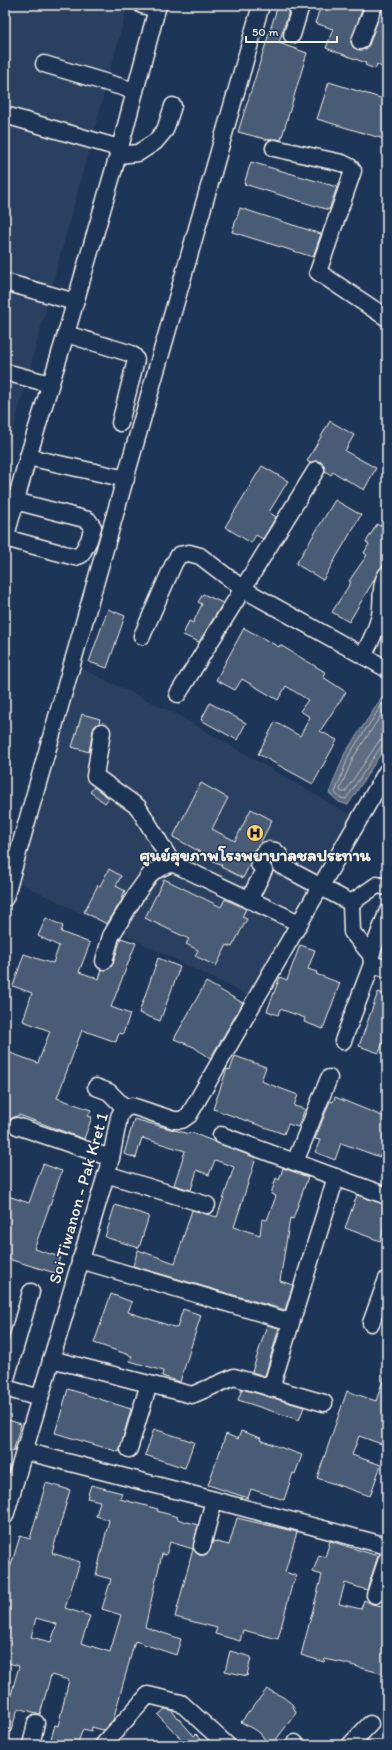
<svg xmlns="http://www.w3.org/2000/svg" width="392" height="1750" font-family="Itim,'Playpen Sans Thai',sans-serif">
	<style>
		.built { fill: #2a4060 }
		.water { fill: #5e6d82; stroke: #9aa2ab }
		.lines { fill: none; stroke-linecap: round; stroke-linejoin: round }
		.shore { stroke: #b8bcbf; stroke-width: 1 }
		.building { fill: #485b74; stroke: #f4f1e8; fill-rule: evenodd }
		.minor-casing { stroke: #f4f1e8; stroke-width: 19 }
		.minor { stroke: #1d3557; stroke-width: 16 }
		.labels { text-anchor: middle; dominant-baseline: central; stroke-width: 3; stroke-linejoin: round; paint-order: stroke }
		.poi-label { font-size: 17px; font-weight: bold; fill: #f4f1e8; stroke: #1d3557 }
		.street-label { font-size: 17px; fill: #f4f1e8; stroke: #1d3557 }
	</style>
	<rect width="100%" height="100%" fill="#1d3557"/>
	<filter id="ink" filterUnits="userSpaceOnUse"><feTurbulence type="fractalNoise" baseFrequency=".025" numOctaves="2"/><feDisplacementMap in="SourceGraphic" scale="8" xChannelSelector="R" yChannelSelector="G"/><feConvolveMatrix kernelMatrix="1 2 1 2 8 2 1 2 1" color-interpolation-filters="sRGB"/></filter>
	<g filter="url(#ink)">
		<g class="built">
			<path d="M5,5H128L5,460Z"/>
			<path d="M78,667L176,714L354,817L249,996L14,880Z"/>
		</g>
		<path class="water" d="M387,690V744L348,805L339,802L329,793L345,753Z"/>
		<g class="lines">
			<g class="shore">
				<path d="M387,697L349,755L335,793L341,798L346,799L382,745L387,743"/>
				<path d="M387,706L353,758L340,789L341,792H345L379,741L387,738"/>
			</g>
		</g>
		<g class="building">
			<path d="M278,5H291L279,43L307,53L281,140L276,139L269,140L238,132Z"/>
			<path d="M321,5H364L351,42L353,47L361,50L366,49L369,45L383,5H387V71L377,64L375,69L365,65L366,63L326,48L333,29L315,23Z"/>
			<path d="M329,82L387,100V140L317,119Z"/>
			<path d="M251,162L337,187L329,210L244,184Z"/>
			<path d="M240,208L321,234L313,257L232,232Z"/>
			<path d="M330,421L354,435L345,451L376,468L364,490L333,472L331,475L325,471L324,466L321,462L316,461L310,463L307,461Z"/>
			<path d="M262,466L288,481L269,512L276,517L263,539L256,535L251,543L225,527Z"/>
			<path d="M335,500L361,515L323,580L296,564Z"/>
			<path d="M387,515V561L379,570L374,580L349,622L332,612L351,582L349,581L367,555L364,553L369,544L366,542L377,524L380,526Z"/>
			<path d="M203,594L223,603L199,642L183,635L189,621L193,623L202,604L198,602Z"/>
			<path d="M108,609L125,616L107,668L89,662Z"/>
			<path d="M244,628L279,647L280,645L325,672L323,677L346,692L320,731L337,740L313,784L258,754L275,722L300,736L310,717L300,711L308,700L286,686L278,700L242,679L235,690L216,680Z"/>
			<path d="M210,703L246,723L237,740L201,720Z"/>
			<path d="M82,714L100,719L99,723L95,726L93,730L89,752L72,747Z"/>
			<path d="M201,783L228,798L212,829L235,841L251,809L272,820L260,844L253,851L250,864L243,878L221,867L222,865L203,856L204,854L173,837Z"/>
			<path d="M94,787L109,798L105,803L90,792Z"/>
			<path d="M109,869L121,876L116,886L125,891L121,898H123L107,924L84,912L98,885L100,886Z"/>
			<path d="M164,879L221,907L225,899L246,909L242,917L247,919L232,947L227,945L216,966L195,956L198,950L186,944L189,939L145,918Z"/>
			<path d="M46,918L63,926L61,932L90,943L79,972L99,979L102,970L110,968L113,964L121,938L136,943L111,1007L130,1014L123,1034L119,1033L116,1042L82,1030L57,1098L91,1110L88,1116L92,1117L84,1139L19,1115L10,1119L8,1123V1128L5,1132V1051L38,1063L50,1031L23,1021L32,993L13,986L24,954L50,963L51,962L53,963L59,946L38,936Z"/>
			<path d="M300,945L315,950L308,969L317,972L316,974L340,983L323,1029L304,1022L305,1018L280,1009L278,1015L267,1011L280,977L287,980Z"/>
			<path d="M158,958L180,967L160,1021L139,1013Z"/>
			<path d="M206,982L243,1003L210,1059L194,1047L174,1039Z"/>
			<path d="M378,992L387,995V1041L384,1040L379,1053L359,1046Z"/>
			<path d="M235,1056L266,1067L261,1081L298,1095L294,1106L305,1109L298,1127L288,1124L284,1134L213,1109L227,1069L230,1070Z"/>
			<path d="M335,1097L387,1118V1138L380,1157L341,1143L335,1160L315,1152L320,1140L315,1139L330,1101L333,1102Z"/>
			<path d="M134,1119L189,1134L190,1132L256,1158L234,1227L260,1235L262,1219L267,1220L276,1196L271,1194L276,1178L279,1180L283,1168L308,1177L293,1219L290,1218L280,1281L293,1285L285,1310L133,1266L138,1250L175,1263L192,1210L217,1217L234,1167L215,1160L209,1175L197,1170L191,1190L174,1185L185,1151L142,1138L136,1158L124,1154Z"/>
			<path d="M43,1164L62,1171L34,1249L60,1257L55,1273L5,1258V1195L29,1203Z"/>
			<path d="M357,1195L387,1205V1221L380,1241L345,1228Z"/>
			<path d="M115,1205L149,1216L139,1248L105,1237Z"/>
			<path d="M111,1294L132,1302L128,1312L177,1328L183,1309L201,1315L180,1382L162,1376L163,1371L130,1361L132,1356L94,1343Z"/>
			<path d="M267,1325L279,1328L265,1376L252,1372Z"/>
			<path d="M385,1374H387V1446L359,1436L352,1455L381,1465L370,1496L317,1478L347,1391L376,1401Z"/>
			<path d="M68,1389L131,1409L119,1452L55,1433Z"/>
			<path d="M242,1389L304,1407L299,1420L238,1400Z"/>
			<path d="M5,1419L21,1424L13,1452L5,1450Z"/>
			<path d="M154,1429L194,1442L185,1468L145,1455Z"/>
			<path d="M241,1431L261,1438L260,1440L302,1455L295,1474L293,1473L284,1500L251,1489L248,1498L208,1485L226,1434L238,1439Z"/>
			<path d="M46,1483L70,1490L52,1553L80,1562L65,1608L90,1616L81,1643L110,1652L121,1615L102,1609L111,1579L96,1575L109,1520L96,1516L100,1501L87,1498L91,1485L122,1493L120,1499L158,1509L157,1511L178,1517L177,1519L198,1525L193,1549L170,1542L166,1555L162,1554L145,1627L181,1639L176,1655L135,1641L113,1720L103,1730L92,1727L91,1731L83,1729L77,1745H49L55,1725L58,1726L69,1680L51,1675L40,1714L18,1708L7,1744L5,1743V1713H6L19,1666L5,1662V1585L20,1536L30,1539ZM36,1618L57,1624L51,1642L31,1637Z"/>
			<path d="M237,1518L297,1532L285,1572L297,1576L292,1585L278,1639L243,1630L240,1641L215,1634L217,1628L175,1617L193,1549L199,1555H204L209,1552L213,1541L229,1545Z"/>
			<path d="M330,1541L378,1556L367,1590L345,1583L339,1604L361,1609L364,1600L372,1604L387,1607V1675L344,1663L325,1659L324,1662L301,1655L322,1575L313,1572L319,1555L325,1557Z"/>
			<path d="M230,1651L251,1657L247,1676L225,1671Z"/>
			<path d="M267,1689L283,1697L292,1704L296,1713L272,1745H269L260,1733L241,1722Z"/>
			<path d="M165,1709L171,1710L194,1736L196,1734L207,1745H184L186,1744L158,1715Z"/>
		</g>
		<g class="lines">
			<g class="minor-casing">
				<g id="minor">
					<path d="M142,5L157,9"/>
					<path d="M292,35L301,5"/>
					<path d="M360,41L374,5"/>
					<path d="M44,64L135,91"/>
					<path d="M5,115L119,148"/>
					<path d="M274,148L342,163L350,167L353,171L318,272L387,318"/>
					<path d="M118,155L138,153L155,142L165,130L173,106"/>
					<path d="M5,282L75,302"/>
					<path d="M66,334L129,353L134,356L136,360L120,423"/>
					<path d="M5,372L50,384"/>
					<path d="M28,457L126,479"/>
					<path d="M5,538L75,557L81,555L89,540L93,527L88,520L15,501"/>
					<path d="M5,539L28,457L66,334L118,155L158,5"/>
					<path d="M142,636L174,563L179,555L189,553L200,556L243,589L387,669"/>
					<path d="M363,656C370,643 377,629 380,615C383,601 379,586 387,574"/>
					<path d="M178,694L316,470"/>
					<path d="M102,732L95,776L138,807L172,863L299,923"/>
					<path d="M5,898L261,5"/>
					<path d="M249,900L264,870L259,864L260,857L267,850L275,851L280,856V865L351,903L352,932L371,955L372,964L387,969"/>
					<path d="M351,903L377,885L387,887"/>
					<path d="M371,955L387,913"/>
					<path d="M104,961L111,936L137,893L152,872L172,863"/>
					<path d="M343,1041L372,964"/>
					<path d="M96,1087L109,1092L125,1108"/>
					<path d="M17,1126L111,1158"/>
					<path d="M221,1135L387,1196"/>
					<path d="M295,1162L329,1078"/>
					<path d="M106,1174L207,1205"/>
					<path d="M80,1260L291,1322"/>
					<path d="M371,1323L387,1279"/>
					<path d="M51,1359L192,1395L234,1377L324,1403"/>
					<path d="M5,1382L31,1292"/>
					<path d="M5,1388L40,1398"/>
					<path d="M271,1388L336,1177"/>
					<path d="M129,1449L149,1384"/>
					<path d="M24,1451L214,1500L387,1546"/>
					<path d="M5,1516L111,1158L119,1117C122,1110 125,1108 132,1106L174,1120H182L189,1115L387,771"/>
					<path d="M202,1546L214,1500"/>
					<path d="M375,1595L387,1559"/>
					<path d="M31,1745L36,1723"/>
					<path d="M103,1745L148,1695L181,1703L227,1745"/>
					<path d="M294,1745L295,1743"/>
					<path d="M350,1745L370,1724"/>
				</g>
			</g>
			<use href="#minor" class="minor"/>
		</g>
	</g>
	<defs>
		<g id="hospital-disc" transform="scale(0.9)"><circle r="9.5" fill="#ffd166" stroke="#1d3557"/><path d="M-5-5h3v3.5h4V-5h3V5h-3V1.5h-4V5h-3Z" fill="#111"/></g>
	</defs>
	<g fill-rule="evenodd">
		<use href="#hospital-disc" x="255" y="833"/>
	</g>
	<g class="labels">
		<g class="poi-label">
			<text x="255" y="855">ศูนย์สุขภาพโรงพยาบาลชลประทาน</text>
		</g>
		<g class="street-label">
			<text transform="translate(78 1198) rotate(-74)">Soi Tiwanon - Pak Kret 1</text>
		</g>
	</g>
	<rect width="392" height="1750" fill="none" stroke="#1d3557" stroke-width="20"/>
	<rect x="10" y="10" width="372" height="1730" fill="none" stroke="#f4f1e8" stroke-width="1.5" filter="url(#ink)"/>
	<path d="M246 36v6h91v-6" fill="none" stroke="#f4f1e8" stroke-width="2"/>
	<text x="252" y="36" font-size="12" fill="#f4f1e8" stroke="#1d3557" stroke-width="3" paint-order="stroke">50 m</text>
</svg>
